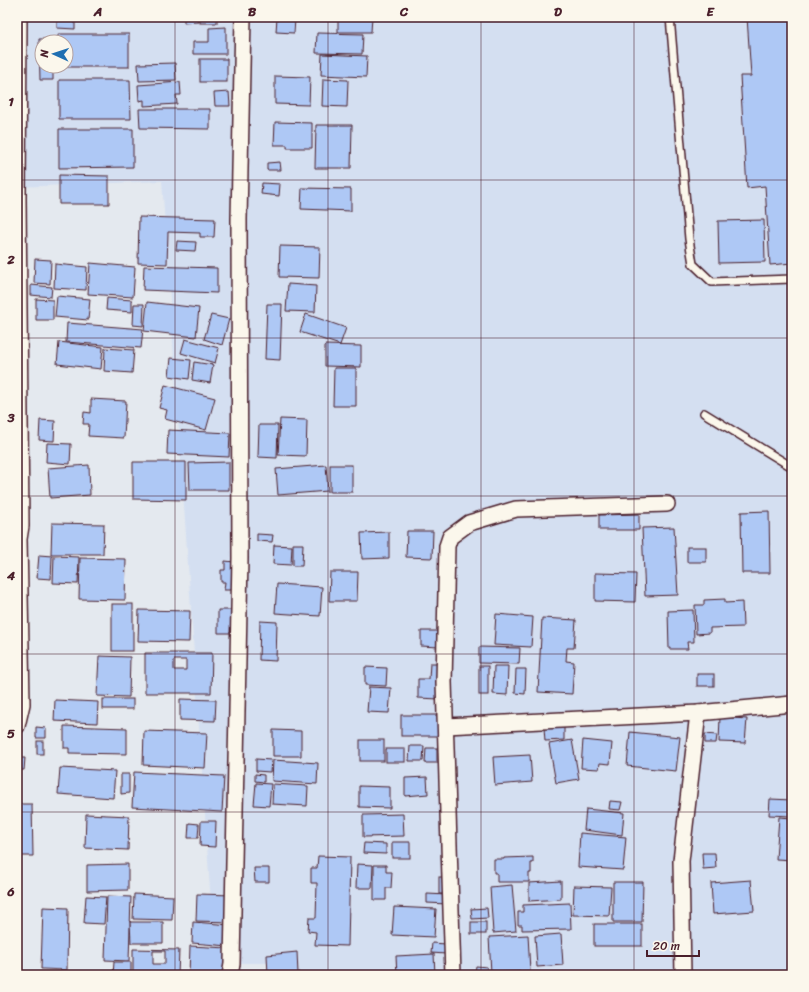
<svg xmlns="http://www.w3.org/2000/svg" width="809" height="992" font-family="Sriracha,sans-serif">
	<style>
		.built { fill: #d4dff1; fill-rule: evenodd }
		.building { fill: #aec8f5; stroke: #4a1f2b; fill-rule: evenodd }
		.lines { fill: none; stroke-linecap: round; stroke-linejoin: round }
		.lane-casing { stroke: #4a1f2b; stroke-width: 10 }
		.street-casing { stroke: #4a1f2b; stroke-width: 18 }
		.lane { stroke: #fbf7ec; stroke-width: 7 }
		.street { stroke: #fbf7ec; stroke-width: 15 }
		.grid { fill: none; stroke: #4a1f2b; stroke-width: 1; stroke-opacity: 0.55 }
		.neatline { fill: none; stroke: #4a1f2b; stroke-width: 1.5 }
		.grid-label { font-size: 13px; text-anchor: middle; font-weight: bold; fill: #4a1f2b }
	</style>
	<rect width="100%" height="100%" fill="#e4e9ef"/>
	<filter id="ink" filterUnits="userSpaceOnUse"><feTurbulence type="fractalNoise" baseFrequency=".025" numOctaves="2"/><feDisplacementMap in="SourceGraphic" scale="8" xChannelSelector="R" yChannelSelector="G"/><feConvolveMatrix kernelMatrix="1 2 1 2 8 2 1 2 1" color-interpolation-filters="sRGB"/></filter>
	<g filter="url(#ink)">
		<path class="built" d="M17,17H792V975H297L296,963H215L162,181L17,187ZM42,42H66V66H42Z"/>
		<g class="building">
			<path d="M57,17H75V29L57,28Z"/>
			<path d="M184,17H198L199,22L184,23Z"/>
			<rect x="200" y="17" width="17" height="6"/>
			<path d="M277,17L295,19L294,33L276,32Z"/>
			<path d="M338,17H372L371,32H338Z"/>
			<path d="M747,17H792V263L770,265L765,186L747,188L740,76H751Z"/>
			<path d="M226,27V54H193V42H209V28Z"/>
			<path d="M317,33L363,34L362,54L316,53Z"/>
			<path d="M58,34H129V67H58V66H66V42H58Z"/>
			<path d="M39,39H53V42H42V66H53V80H40Z"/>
			<path d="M322,54L367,56L366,77L321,75Z"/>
			<rect x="200" y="59" width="27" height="23"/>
			<path d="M175,63L176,80L139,81L138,64Z"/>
			<path d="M275,76L310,77L309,105L275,104Z"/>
			<path d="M323,79L348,80L347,107L322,106Z"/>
			<path d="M59,80H130L131,119H59Z"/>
			<path d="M180,82L181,95H176L177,104L144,106V100L139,101L138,85Z"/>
			<path d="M229,92L230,106H215L214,93Z"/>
			<path d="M139,109H210V129L140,128Z"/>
			<path d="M275,122L312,123V148H287V145H274Z"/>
			<path d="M316,125H352L351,168H315Z"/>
			<path d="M59,129H133V167L59,168Z"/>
			<path d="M280,162L281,170H267V163Z"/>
			<path d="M59,175L109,176V204H59Z"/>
			<path d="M262,183L280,184L279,196L261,194Z"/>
			<path d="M302,188L351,189V211L301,209Z"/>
			<path d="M139,217L215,219L214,237H200V233L168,232L167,264L138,263Z"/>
			<path d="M764,220L765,262L719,263L718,221Z"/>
			<path d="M177,241L196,242L195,251L176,250Z"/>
			<path d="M280,246L320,247L319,278L279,277Z"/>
			<path d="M35,259L51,260L50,284L34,283Z"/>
			<path d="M90,263L135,267L133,297L88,294Z"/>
			<path d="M55,264L87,267L86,290L54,288Z"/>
			<path d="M144,266L217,268V293L143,290Z"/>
			<path d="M288,284L316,286L315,312L286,311Z"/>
			<path d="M31,285L52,287L51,297L31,295Z"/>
			<path d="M57,296L90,299L88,320L55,317Z"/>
			<path d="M107,298L132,300V312L106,310Z"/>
			<path d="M36,299L53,300V320H36Z"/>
			<path d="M147,302L199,308L196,337L144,331Z"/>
			<path d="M134,304H144L143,326L133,325Z"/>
			<path d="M267,304H282L280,360L265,359Z"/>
			<path d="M306,314L346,328L340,345L300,332Z"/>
			<path d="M211,315L229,319L222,345L204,339Z"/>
			<path d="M67,323L143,329L141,348L66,342Z"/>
			<path d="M185,339L219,348L215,363L181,353Z"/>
			<path d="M59,342L103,347L101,369L57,364Z"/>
			<path d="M325,345L361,346V367L325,366Z"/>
			<path d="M105,348L134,350L132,373L104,371Z"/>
			<path d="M171,358L191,360L189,379L169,376Z"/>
			<path d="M194,362L213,365L210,383L192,380Z"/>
			<path d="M334,368H356V406H333Z"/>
			<path d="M165,385L215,398L206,430L165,419L167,410L159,408Z"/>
			<path d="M91,399L126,401L124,438L88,436L89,424H83L84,412L91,413Z"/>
			<path d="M280,419L307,420L306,456L278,455Z"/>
			<path d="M40,420L55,421L54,441L39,440Z"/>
			<path d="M259,425H278L277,458L258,457Z"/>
			<path d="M168,430L230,433L229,457L167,454Z"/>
			<path d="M47,443L71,444L70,464L46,462Z"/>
			<path d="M133,462H186V500L133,499Z"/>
			<path d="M229,462V490H190L189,463Z"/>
			<path d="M89,465L90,495L50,498L48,468Z"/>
			<path d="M326,465L328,491L278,495L276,469Z"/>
			<rect x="330" y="465" width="22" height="27"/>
			<path d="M769,511L770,573H742L741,512Z"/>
			<path d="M639,514V530H599V515Z"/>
			<path d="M52,523L104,524L103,554H51Z"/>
			<path d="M674,527L678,595L645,596L642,528Z"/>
			<path d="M407,531H433L432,558L406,557Z"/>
			<path d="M389,532V558L362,559L361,533Z"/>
			<path d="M257,534L273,535L272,542L257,541Z"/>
			<path d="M293,544H303L302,566H293Z"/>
			<path d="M274,545L292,546L291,565L273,564Z"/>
			<rect x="687" y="547" width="19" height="15"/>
			<path d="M39,555L52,556L51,579L37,578Z"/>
			<path d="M54,556L79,557L78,584L53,583Z"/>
			<path d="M80,558L126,559L125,600L79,599Z"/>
			<path d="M225,561L234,562L233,590H224L225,582H221V570H225Z"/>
			<path d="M330,572H358L357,601H329Z"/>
			<path d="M595,573L636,574L635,602L595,601Z"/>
			<path d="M277,584L322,587L320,616L275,613Z"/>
			<path d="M725,599V603L742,602L743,627L710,628V633L696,634L695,605H704V600Z"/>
			<rect x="112" y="604" width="21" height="47"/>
			<path d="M139,610L190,611L189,642L138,641Z"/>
			<path d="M218,610H233L232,633H218Z"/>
			<path d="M693,610L694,642H687L688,649H669L668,611Z"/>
			<path d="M496,614L533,617L531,647L494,645Z"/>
			<path d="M542,618L576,620L574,648H567L566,661L574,662L572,694L538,692Z"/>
			<path d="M260,621L277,622L276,661L259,660Z"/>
			<path d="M421,631H439V647L421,646Z"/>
			<path d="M479,647L520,648L519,664L479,663Z"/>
			<path d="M145,653H212L211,693H145ZM174,660H186V670H174Z"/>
			<path d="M99,656L130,657L129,697L97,696Z"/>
			<path d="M430,663H440L439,699L418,698V679H429Z"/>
			<rect x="479" y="666" width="9" height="29"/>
			<path d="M494,666H508L507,695L493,694Z"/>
			<path d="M365,667L387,668L386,686L365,685Z"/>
			<path d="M516,669H526L525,694L515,693Z"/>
			<rect x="697" y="674" width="17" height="12"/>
			<path d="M369,687L391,688L389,713L367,712Z"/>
			<rect x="103" y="699" width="30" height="10"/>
			<path d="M180,699L216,700L215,721L180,720Z"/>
			<path d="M55,700L98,702L97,723L54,721Z"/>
			<rect x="401" y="715" width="37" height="21"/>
			<path d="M720,717L747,719L745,743L719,742Z"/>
			<path d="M64,726L127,728V754L69,753V748H64Z"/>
			<path d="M36,727L46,728V738H36Z"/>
			<path d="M564,727V740L545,741L544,728Z"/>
			<path d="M273,730L301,731V756H273Z"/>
			<path d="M144,731L207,733L205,768L143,765Z"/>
			<path d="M630,732L680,737L676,771L627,766Z"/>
			<path d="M705,734L717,735L716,743H705Z"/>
			<rect x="360" y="740" width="24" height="21"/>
			<path d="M572,740L579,779L556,783L549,744Z"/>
			<path d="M583,740L612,743L610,764L600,763L599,769L581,768Z"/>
			<rect x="37" y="741" width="6" height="13"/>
			<path d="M410,746H424L423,761H409Z"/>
			<path d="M426,748H437V763H425Z"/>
			<rect x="386" y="749" width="19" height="13"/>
			<path d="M530,755L532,782L495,785L493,757Z"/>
			<path d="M20,758H25L24,770H19Z"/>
			<path d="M256,759L271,760L270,772L256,771Z"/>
			<path d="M273,760L318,763L317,784L272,781Z"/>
			<path d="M60,768L115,771L113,798L58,794Z"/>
			<path d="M134,772L224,776L222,812L132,807Z"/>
			<path d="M121,774H129V793L121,794Z"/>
			<path d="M255,774L264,775V782L255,781Z"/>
			<path d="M427,777L428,794L405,796V778Z"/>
			<path d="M256,783L271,784L269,806L254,805Z"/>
			<path d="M273,784L308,786L307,806L272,804Z"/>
			<path d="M359,786L390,787V808L359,807Z"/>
			<path d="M770,799L792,800L791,816L769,815Z"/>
			<path d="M610,801L622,802L620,810L609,809Z"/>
			<path d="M17,804H32L33,856H17Z"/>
			<path d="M586,809L624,813L622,835L584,830Z"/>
			<path d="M86,814L129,816L128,850L85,848Z"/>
			<path d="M403,814L404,836L363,837V815Z"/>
			<path d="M779,817L792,818V860L776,859Z"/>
			<path d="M201,821H216L215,847L200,846Z"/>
			<path d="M189,823L199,824L198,838H188Z"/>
			<path d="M580,833L626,837L623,870L578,867Z"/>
			<rect x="392" y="842" width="18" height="16"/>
			<path d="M364,843L386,844V854L363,853Z"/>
			<path d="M702,853H715L716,868L703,869Z"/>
			<path d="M318,856L350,857L348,946L315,945L316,932L308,931L309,918H316L317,883H311V868H317Z"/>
			<path d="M533,857V863H531V873H529V882H497V873H494V859H504V858Z"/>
			<path d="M128,864V890L87,891V865Z"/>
			<path d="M357,864L373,865L372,888H356Z"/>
			<path d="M374,865H386V872H392L391,888H386V900H374Z"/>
			<path d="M254,868H269V882H255Z"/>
			<rect x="439" y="877" width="9" height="17"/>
			<path d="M751,880L754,911L713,914L711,883Z"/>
			<path d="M561,881V899L529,901V883Z"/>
			<path d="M613,882H643L642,922H613Z"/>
			<path d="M512,885L516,931L493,933L490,887Z"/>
			<path d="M574,886L611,887L609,916L573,915Z"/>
			<path d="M134,894L173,896L172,920L133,919Z"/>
			<path d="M197,894L233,895L231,922L196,921Z"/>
			<path d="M427,894L447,895V904L427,903Z"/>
			<path d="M86,896L106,897L104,924L84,923Z"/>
			<path d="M107,896L131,897L129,961L105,960Z"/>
			<path d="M570,903L571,929L522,930V925H518V912H523V905Z"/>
			<path d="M43,907L68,908L67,970L41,969Z"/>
			<path d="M394,907L436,909L434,937L392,935Z"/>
			<path d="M487,908L488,918L472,919L471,909Z"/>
			<path d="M130,922H163V943H131Z"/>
			<path d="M193,922L231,925L229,946L192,943Z"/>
			<rect x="471" y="922" width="15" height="12"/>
			<rect x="594" y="924" width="48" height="22"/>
			<path d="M561,934L563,965L537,967L535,936Z"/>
			<path d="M528,935L530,971L491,973L489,937Z"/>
			<path d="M432,943L446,944V954L431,953Z"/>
			<path d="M190,946L228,948L226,975H189Z"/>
			<path d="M133,949L179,950L178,975H133ZM153,951H165V964H153Z"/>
			<path d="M297,952L298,974L268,975L267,955Z"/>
			<path d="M434,954L435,975H397L396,956Z"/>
			<path d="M114,962H131V975H113Z"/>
			<path d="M476,966L487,967V973L475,972Z"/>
			<path d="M743,973V975H706V974Z"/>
			<path d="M349,974V975H318Z"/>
		</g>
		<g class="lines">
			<g class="lane-casing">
				<g id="lane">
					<path d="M670,17L689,239L693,264L712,282L792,279"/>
					<path d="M704,413L792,467"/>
				</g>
			</g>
			<g class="street-casing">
				<g id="street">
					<path d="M17,726L22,704L19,539L21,526L18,199L19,17"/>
					<path d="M446,726L698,713L792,704"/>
					<path d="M230,975L232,964L240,558L239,219L243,17"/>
					<path d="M453,975L444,682L447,546L450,537L469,523L516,509L667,504"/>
					<path d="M683,975L681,861L698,713"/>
				</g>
			</g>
			<use href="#lane" class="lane"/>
			<use href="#street" class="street"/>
		</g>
	</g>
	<path class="grid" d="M175,17V975M328,17V975M481,17V975M634,17V975M17,180H792M17,338H792M17,496H792M17,654H792M17,812H792"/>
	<rect width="809" height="992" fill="none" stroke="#fbf7ec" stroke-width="44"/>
	<g transform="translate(54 54) rotate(273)"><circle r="19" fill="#fbf7ec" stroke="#b4a19f"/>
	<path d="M0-3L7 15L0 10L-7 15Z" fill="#1f6fb2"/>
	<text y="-6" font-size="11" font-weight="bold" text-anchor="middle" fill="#4a1f2b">N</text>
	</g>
	<path d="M647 950v6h52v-6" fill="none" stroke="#4a1f2b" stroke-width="2"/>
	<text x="653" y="950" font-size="12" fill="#4a1f2b" stroke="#fbf7ec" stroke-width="3" paint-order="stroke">20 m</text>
	<rect x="22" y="22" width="765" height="948" class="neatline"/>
	<g class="grid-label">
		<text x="98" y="16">A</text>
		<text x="252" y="16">B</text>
		<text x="404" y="16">C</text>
		<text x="558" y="16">D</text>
		<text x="710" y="16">E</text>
		<text x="11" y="106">1</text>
		<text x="11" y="264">2</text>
		<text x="11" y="422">3</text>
		<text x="11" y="580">4</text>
		<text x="11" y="738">5</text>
		<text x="11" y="896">6</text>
	</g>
</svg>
